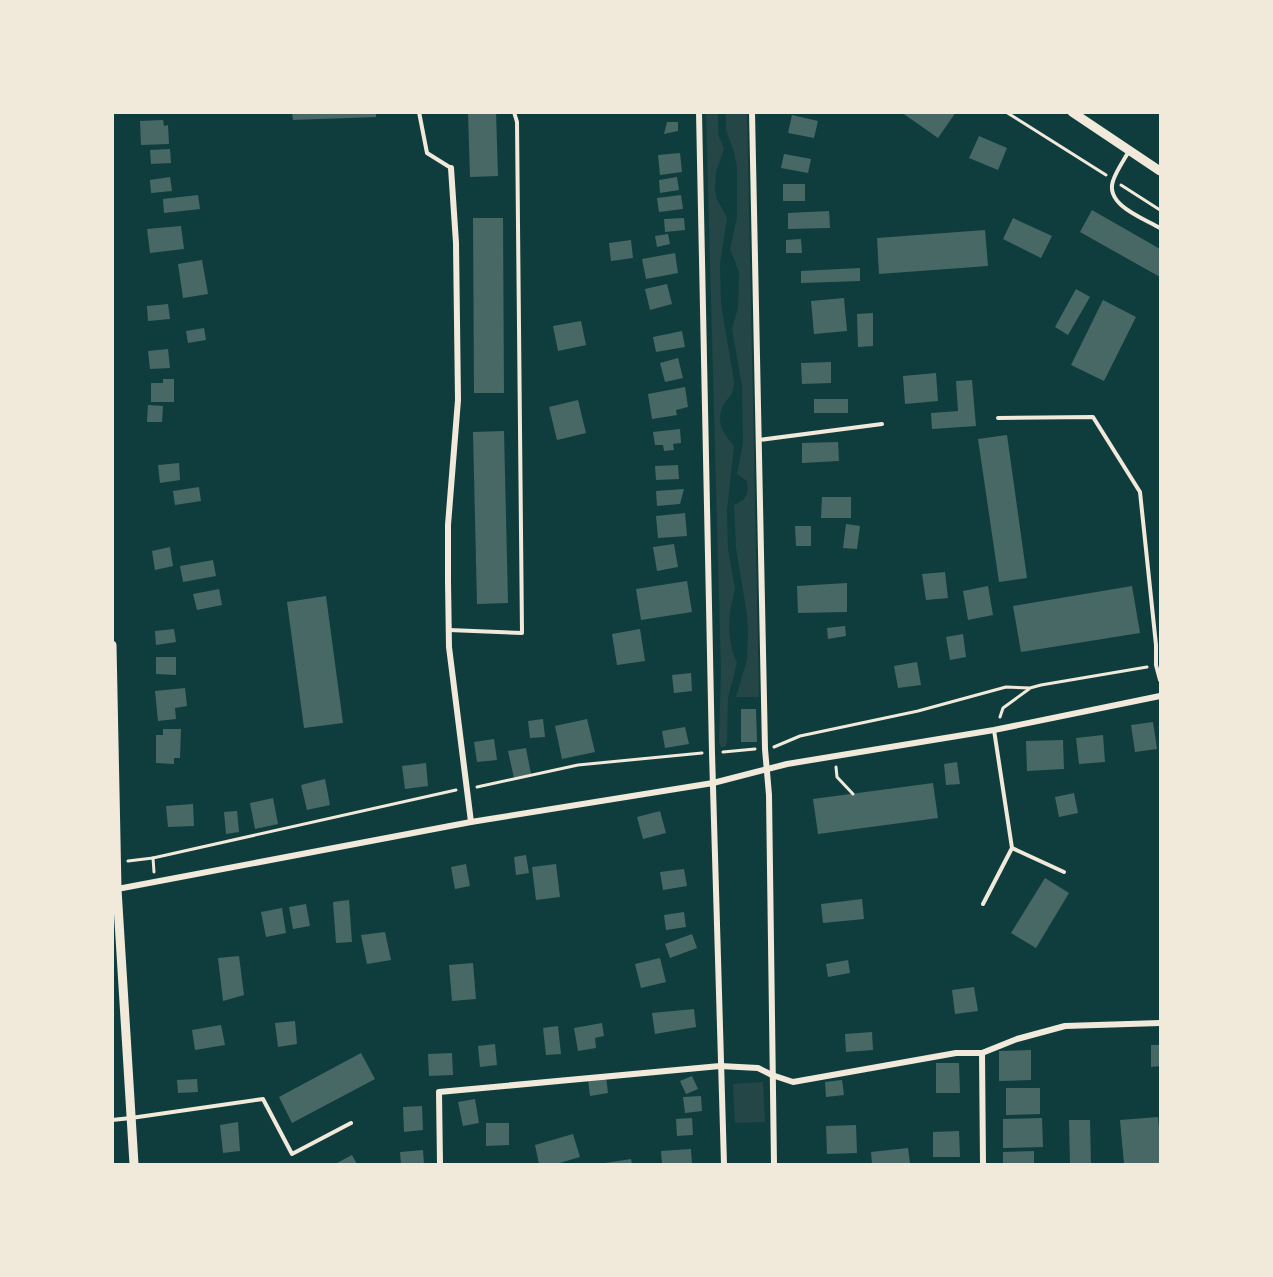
<svg xmlns="http://www.w3.org/2000/svg" width="1273" height="1277" font-family="Helvetica,sans-serif">
	<style>
		.green { fill: #244646 }
		.building { fill: #486865 }
		.lines { fill: none; stroke-linecap: round; stroke-linejoin: round }
		.path { stroke: #f1e9da; stroke-width: 3 }
		.service { stroke: #f1e9da; stroke-width: 4 }
		.minor { stroke: #f1e9da; stroke-width: 6 }
		.secondary { stroke: #f1e9da; stroke-width: 9 }
	</style>
	<rect width="100%" height="100%" fill="#0f3d3e"/>
	<g class="green">
		<path d="M706,113H718V134L724,149L716,172L715,190L717,199L727,218L720,263L721,304L734,381C733,399 730,393 723,406C715,421 724,435 734,446L727,511L728,549L735,589L730,611L729,632L732,650L737,663L728,698L727,742L725,747H721L719,742L721,672Z"/>
		<path d="M726,113H747L759,697H736L747,660L748,632L747,615L736,548L734,505C747,500 749,494 747,481L737,474L743,443L742,386L732,329L738,308L739,272L730,249L737,217V167L734,152L726,130Z"/>
		<path d="M763,1082L765,1122L735,1123L733,1084Z"/>
	</g>
	<g class="building">
		<path d="M292,112H376V117L293,120Z"/>
		<path d="M468,112H496L498,176L470,177Z"/>
		<path d="M901,112H956L938,138Z"/>
		<path d="M792,115L818,121L814,138L788,133Z"/>
		<path d="M163,120L164,126L168,125L169,144L141,145L140,121Z"/>
		<path d="M667,122H678V131L664,134Z"/>
		<path d="M979,136L1007,148L998,170L969,158Z"/>
		<path d="M170,149L171,163L151,164L150,150Z"/>
		<path d="M680,153L682,172L660,175L658,155Z"/>
		<path d="M784,154L811,159L808,173L781,168Z"/>
		<path d="M170,177L172,191L151,193L150,180Z"/>
		<path d="M677,177L679,190L660,193L659,180Z"/>
		<rect x="783" y="184" width="22" height="17"/>
		<path d="M198,195L200,209L164,213L163,199Z"/>
		<path d="M681,195L683,209L659,212L657,198Z"/>
		<path d="M1092,210L1160,249V277L1080,232Z"/>
		<path d="M829,211L830,228L788,229V213Z"/>
		<path d="M473,218H503L504,393H474Z"/>
		<path d="M684,218L685,230L665,232L664,219Z"/>
		<path d="M1013,218L1052,236L1041,258L1003,239Z"/>
		<path d="M181,226L184,249L150,253L147,229Z"/>
		<path d="M985,230L988,266L879,274L877,238Z"/>
		<path d="M668,234L670,244L657,247L655,236Z"/>
		<path d="M801,239L802,253H786V240Z"/>
		<path d="M631,240L633,258L611,261L609,243Z"/>
		<path d="M675,253L678,273L646,279L642,259Z"/>
		<path d="M202,260L208,294L183,298L178,264Z"/>
		<path d="M860,268V281L801,283V271Z"/>
		<path d="M667,284L672,304L650,310L645,289Z"/>
		<path d="M1076,289L1090,297L1068,335L1055,327Z"/>
		<path d="M844,298L847,331L814,334L811,301Z"/>
		<path d="M1103,300L1136,317L1104,381L1071,365Z"/>
		<path d="M168,304L170,319L148,321L147,306Z"/>
		<path d="M873,313V346L858,347L857,314Z"/>
		<path d="M581,321L586,345L558,351L553,326Z"/>
		<path d="M204,328L206,340L188,343L186,331Z"/>
		<path d="M682,331L685,347L656,352L653,337Z"/>
		<path d="M168,349L170,368L150,369L148,351Z"/>
		<path d="M678,358L683,378L665,382L660,363Z"/>
		<path d="M831,362V383L802,384L801,363Z"/>
		<path d="M936,373L938,401L905,404L903,376Z"/>
		<path d="M163,379H174V402H151V383H163Z"/>
		<path d="M972,380L976,426L932,429L931,413L958,411L956,381Z"/>
		<path d="M685,387L688,407L676,410L677,415L652,419L648,394Z"/>
		<rect x="814" y="399" width="34" height="14"/>
		<path d="M578,400L586,433L557,440L549,407Z"/>
		<path d="M148,405L163,406L162,422H147Z"/>
		<path d="M680,429L681,443L673,444L674,450L664,451L663,445H655L653,432Z"/>
		<path d="M504,431L508,603L477,604L473,432Z"/>
		<path d="M1007,435L1027,578L999,582L978,439Z"/>
		<path d="M838,442L839,461L802,463V443Z"/>
		<path d="M179,463L180,480L160,483L158,465Z"/>
		<path d="M678,465L679,479L656,480L655,466Z"/>
		<path d="M199,487L201,501L175,505L173,491Z"/>
		<path d="M684,489L680,504L657,506L656,491Z"/>
		<path d="M822,497H851V518H821Z"/>
		<path d="M685,513L687,536L658,538L656,516Z"/>
		<path d="M846,524L860,526L857,549L843,548Z"/>
		<path d="M795,526H811V546H796Z"/>
		<path d="M674,544L678,567L657,571L653,547Z"/>
		<path d="M170,547L173,566L155,570L152,551Z"/>
		<path d="M213,560L216,576L183,582L180,566Z"/>
		<path d="M945,572L948,598L926,600L922,574Z"/>
		<path d="M687,581L692,612L641,620L636,589Z"/>
		<path d="M847,583V612L798,613L797,586Z"/>
		<path d="M988,586L993,615L968,620L963,591Z"/>
		<path d="M1132,586L1140,633L1021,652L1013,606Z"/>
		<path d="M219,589L222,605L197,610L193,594Z"/>
		<path d="M326,596L343,723L304,728L287,602Z"/>
		<path d="M845,626L846,636L828,639L827,628Z"/>
		<path d="M174,629L176,642L156,645L155,631Z"/>
		<path d="M640,629L645,661L617,665L612,634Z"/>
		<path d="M963,634L966,657L950,660L946,637Z"/>
		<path d="M156,657H176V675L156,674Z"/>
		<path d="M917,662L921,685L898,688L894,666Z"/>
		<path d="M691,673L692,691L674,693L672,675Z"/>
		<path d="M185,688L187,706L175,708L176,719L158,721L155,691Z"/>
		<path d="M741,709H756L757,742H741Z"/>
		<path d="M543,719L545,737L530,738L528,721Z"/>
		<path d="M587,719L595,752L562,759L555,726Z"/>
		<path d="M1153,722L1157,749L1135,752L1131,725Z"/>
		<path d="M685,727L689,744L665,748L662,731Z"/>
		<path d="M163,729H181L180,758H174V764L156,763V735H163Z"/>
		<path d="M1103,735L1105,762L1079,764L1076,738Z"/>
		<path d="M494,739L497,760L477,762L474,742Z"/>
		<path d="M1063,740L1064,769L1027,771L1026,741Z"/>
		<path d="M526,748L531,774L514,778L508,751Z"/>
		<path d="M957,762L960,784L946,785L944,764Z"/>
		<path d="M426,763L428,786L405,789L402,766Z"/>
		<path d="M325,779L330,805L307,810L301,785Z"/>
		<path d="M933,783L938,818L818,834L813,799Z"/>
		<path d="M1074,793L1078,813L1059,817L1055,797Z"/>
		<path d="M273,798L278,824L255,829L250,803Z"/>
		<path d="M193,804L194,826L168,827L166,806Z"/>
		<path d="M237,811L239,832L226,834L224,812Z"/>
		<path d="M660,811L666,833L643,839L637,817Z"/>
		<path d="M526,855L529,873L516,875L514,857Z"/>
		<path d="M466,864L470,886L455,889L451,867Z"/>
		<path d="M556,864L560,897L536,900L532,867Z"/>
		<path d="M684,869L687,886L663,890L660,872Z"/>
		<path d="M1045,878L1069,893L1036,948L1011,933Z"/>
		<path d="M862,899L864,919L823,923L821,904Z"/>
		<path d="M349,900L352,942L336,943L333,902Z"/>
		<path d="M306,904L310,926L293,929L289,907Z"/>
		<path d="M282,908L286,933L266,937L261,912Z"/>
		<path d="M684,912L686,927L666,930L664,915Z"/>
		<path d="M385,932L391,960L367,964L361,935Z"/>
		<path d="M692,934L697,948L670,958L665,944Z"/>
		<path d="M239,956L244,995L223,1001L218,958Z"/>
		<path d="M660,958L666,982L641,988L635,964Z"/>
		<path d="M848,960L850,973L828,977L826,964Z"/>
		<path d="M473,963L476,999L452,1001L449,965Z"/>
		<path d="M974,987L978,1011L955,1014L952,990Z"/>
		<path d="M694,1009L696,1027L655,1034L652,1013Z"/>
		<path d="M295,1021L297,1044L278,1047L275,1023Z"/>
		<path d="M602,1023L604,1036L595,1038L596,1048L578,1051L574,1028Z"/>
		<path d="M221,1025L225,1045L195,1050L192,1030Z"/>
		<path d="M558,1026L561,1054L546,1055L543,1028Z"/>
		<path d="M872,1032L873,1050L846,1052L845,1034Z"/>
		<path d="M495,1044L497,1065L480,1067L478,1046Z"/>
		<path d="M1151,1045H1160V1066L1151,1067Z"/>
		<path d="M1031,1050V1080L999,1081V1051Z"/>
		<path d="M361,1053L375,1079L292,1123L279,1097Z"/>
		<path d="M452,1053L453,1075L429,1076L428,1054Z"/>
		<path d="M936,1063H959L960,1093H936Z"/>
		<path d="M606,1076L608,1093L590,1096L588,1079Z"/>
		<path d="M692,1076L698,1089L686,1094L680,1081Z"/>
		<path d="M197,1079L198,1092L178,1093L177,1080Z"/>
		<path d="M842,1080L844,1095L826,1097L825,1082Z"/>
		<path d="M1006,1088H1040V1114L1006,1115Z"/>
		<path d="M701,1096L702,1111L685,1113L683,1097Z"/>
		<path d="M475,1099L479,1123L463,1126L458,1102Z"/>
		<path d="M422,1106L423,1130L404,1132L403,1107Z"/>
		<path d="M1158,1117L1160,1140V1164H1124L1120,1120Z"/>
		<path d="M692,1118L693,1135L677,1136L676,1119Z"/>
		<path d="M1042,1118L1043,1147L1003,1148V1119Z"/>
		<path d="M1069,1120H1090L1091,1164H1070Z"/>
		<path d="M238,1122L240,1151L223,1153L220,1125Z"/>
		<path d="M486,1123H509V1145L486,1146Z"/>
		<path d="M856,1125L857,1153L827,1154L826,1126Z"/>
		<path d="M959,1131L960,1157H933V1132Z"/>
		<path d="M573,1134L580,1157L556,1164H539L535,1145Z"/>
		<path d="M908,1148L910,1163L872,1164L871,1152Z"/>
		<path d="M691,1149L692,1164H662L661,1151Z"/>
		<path d="M423,1150L424,1164H401L400,1152Z"/>
		<path d="M1034,1151V1164H1003V1152Z"/>
		<path d="M352,1155L357,1164H335Z"/>
		<path d="M631,1159L632,1164H605V1163Z"/>
	</g>
	<g class="lines">
		<g class="path">
			<path d="M1006,112L1106,175"/>
			<path d="M1121,185L1160,210"/>
			<path d="M1000,717L1003,708L1029,689"/>
			<path d="M774,747L800,736L918,711L1006,687L1030,688L1041,685L1147,667"/>
			<path d="M723,752L755,749"/>
			<path d="M836,767L837,777L853,794"/>
			<path d="M477,787L578,765L702,753"/>
			<path d="M128,861L153,858"/>
			<path d="M154,872L153,858L456,790"/>
		</g>
		<g class="service">
			<path d="M419,112L427,153L451,168"/>
			<path d="M1129,151C1124,160 1116,171 1113,181C1105,205 1143,218 1160,228"/>
			<path d="M998,418L1093,417L1140,492L1156,645V665L1160,680"/>
			<path d="M759,440L882,424"/>
			<path d="M449,630L522,633L517,122L514,112"/>
			<path d="M1012,848L1064,872"/>
			<path d="M983,904L1012,848L994,730"/>
			<path d="M112,1120L131,1118L263,1099L292,1154L351,1123"/>
		</g>
		<g class="minor">
			<path d="M699,112L712,753L724,1164"/>
			<path d="M752,112L765,749L769,795L774,1164"/>
			<path d="M451,168L456,243L458,400L448,525V581L449,647L471,822"/>
			<path d="M112,890L471,822L713,783L787,764L994,730L1160,696"/>
			<path d="M982,1053L1017,1039L1065,1026L1160,1023"/>
			<path d="M440,1164L439,1092L720,1066L758,1068L772,1075L793,1082L956,1053H982L983,1164"/>
		</g>
		<g class="secondary">
			<path d="M1072,112L1160,171"/>
			<path d="M112,645L117,889L134,1164"/>
		</g>
	</g>
	<rect width="1273" height="1277" fill="none" stroke="#f1e9da" stroke-width="228"/>
</svg>
